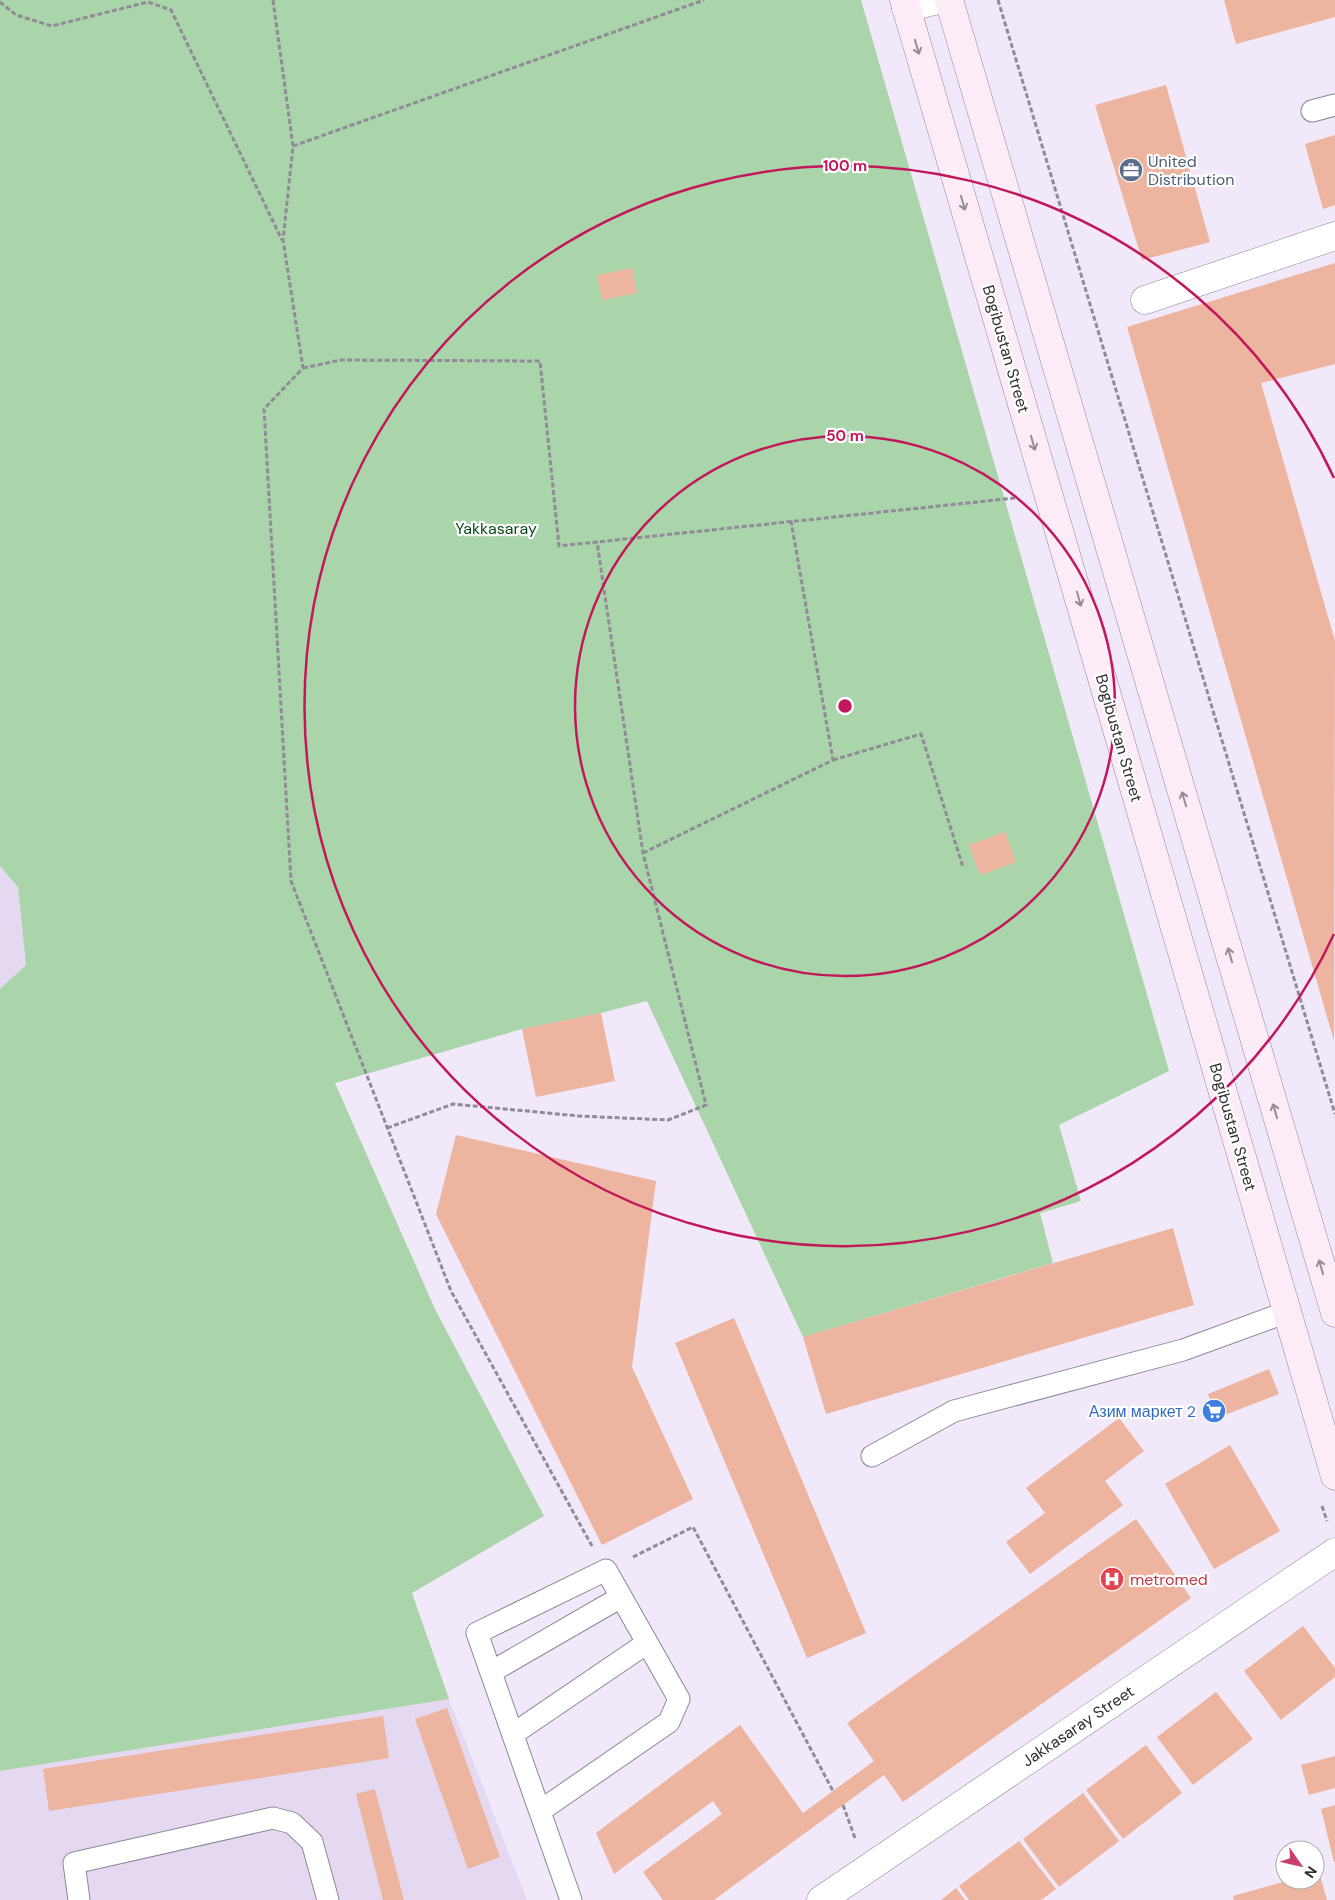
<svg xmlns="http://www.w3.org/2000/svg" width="1335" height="1900" font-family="'DM Sans',sans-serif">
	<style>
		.built { fill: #e5d9f2 }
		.green { fill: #aad4aa }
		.building { fill: #edb49f }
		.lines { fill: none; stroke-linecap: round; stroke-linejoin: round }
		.lane-casing { stroke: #8e8696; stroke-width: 23 }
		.street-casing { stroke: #8e8696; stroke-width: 29 }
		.secondary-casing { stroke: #8e8696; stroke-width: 29 }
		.path { stroke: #918b97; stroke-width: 3; stroke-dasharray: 5 2.5; stroke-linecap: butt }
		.lane { stroke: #fff; stroke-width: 21 }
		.street { stroke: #fff; stroke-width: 28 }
		.secondary { stroke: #fcecf8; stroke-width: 28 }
		.oneway { stroke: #968c96 }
		.ring { fill: none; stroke: #c2185b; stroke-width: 2.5 }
		.labels { text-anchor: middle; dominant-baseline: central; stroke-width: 4.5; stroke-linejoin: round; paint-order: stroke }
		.service-label { font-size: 16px; fill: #4e5e75; stroke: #fff; text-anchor: start }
		.street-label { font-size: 16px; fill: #302d34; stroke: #fff }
		.park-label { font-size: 16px; fill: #0c4a15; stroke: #fff }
		.shop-label { font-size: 16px; fill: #366cbe; stroke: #fff; text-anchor: end }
		.health-label { font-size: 16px; fill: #be3a42; stroke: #fff; text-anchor: start }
		.centre { fill: #c2185b; stroke: #fff; stroke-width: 2.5 }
		.ring-label { font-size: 15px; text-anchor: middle; font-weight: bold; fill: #c2185b; stroke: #fff; stroke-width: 4.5; stroke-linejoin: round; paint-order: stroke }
	</style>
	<rect width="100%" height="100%" fill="#f1e8fa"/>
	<g class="built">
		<path d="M0,866L18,887L26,965L0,989Z"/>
		<path d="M449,1699L527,1900H0V1771Z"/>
	</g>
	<path class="green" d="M0,0H861L1169,1071L1059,1125L1081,1201L1040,1213L1053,1263L803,1337L647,1001L601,1013L522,1029L335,1083L435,1309L544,1516L412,1593L449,1699L0,1771V989L26,965L18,887L0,866Z"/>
	<g class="building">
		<path d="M1224,0H1335V17L1236,44Z"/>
		<path d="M1166,85L1210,242L1142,260L1095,105Z"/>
		<path d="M1335,135V205L1323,209L1305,144Z"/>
		<path d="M1335,263V364L1261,383L1335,641L1334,1041L1127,327Z"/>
		<path d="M632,268L637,293L602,300L597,275Z"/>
		<path d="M1005,832L1016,862L980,875L969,845Z"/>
		<path d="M601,1013L615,1081L536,1097L522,1029Z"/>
		<path d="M456,1135L656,1181L632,1367L693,1499L602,1545L436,1214Z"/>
		<path d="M1173,1228L1194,1305L826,1414L803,1337Z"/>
		<path d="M734,1318L866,1633L807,1658L675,1343Z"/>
		<path d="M1269,1369L1279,1394L1217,1418L1208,1394Z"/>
		<path d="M1119,1418L1144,1451L1105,1481L1123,1505L1030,1574L1006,1542L1045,1513L1026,1488Z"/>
		<path d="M1230,1445L1280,1531L1214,1569L1165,1484Z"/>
		<path d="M1136,1519L1191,1598L903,1802L884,1775L714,1900H663L643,1872L722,1814L713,1801L614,1874L596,1833L740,1725L803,1813L874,1761L847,1723Z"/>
		<path d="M1303,1626L1335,1668V1677L1281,1720L1244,1671Z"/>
		<path d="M1216,1692L1253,1739L1193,1785L1157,1737Z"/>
		<path d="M447,1708L500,1857L468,1869L415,1719Z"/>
		<path d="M383,1716L389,1758L49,1811L43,1769Z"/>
		<path d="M1146,1745L1182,1793L1123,1839L1086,1790Z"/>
		<path d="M1335,1756V1788L1309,1795L1301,1765Z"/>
		<path d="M375,1789L404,1900H383L356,1794Z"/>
		<path d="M1083,1793L1119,1841L1059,1887L1023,1839Z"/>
		<path d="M1335,1805V1862H1334L1321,1809Z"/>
		<path d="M1019,1841L1056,1889L1041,1900H969L959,1886Z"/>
		<path d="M1319,1872L1327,1900H1234L1233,1896L1290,1880H1315V1873Z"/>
		<path d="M956,1888L965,1900H941Z"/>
	</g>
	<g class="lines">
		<g class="lane-casing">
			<g id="lane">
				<path d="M1312,111L1335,105"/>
				<path d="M872,1456L954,1411L1183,1350L1287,1312"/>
				<path d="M491,1672L621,1597"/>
				<path d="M513,1734L647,1643"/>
				<path d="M540,1811L669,1722L679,1699L606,1570L477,1633L571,1900"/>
				<path d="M79,1900L74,1863L273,1818L292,1823L312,1842L328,1900"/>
			</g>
		</g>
		<g class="street-casing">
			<g id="street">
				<path d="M906,8L938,0"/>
				<path d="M1145,300L1335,236"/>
				<path d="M821,1900L1335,1552"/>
			</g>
		</g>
		<g class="secondary-casing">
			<g id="secondary">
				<path d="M904,0L1335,1476"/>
				<path d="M949,0L1335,1313"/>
			</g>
		</g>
		<g class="path">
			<path d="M273,0L293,146L283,240L303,368L264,409L291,881L451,1291L592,1546"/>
			<path d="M998,0L1335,1114"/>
			<path d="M0,2L16,15L52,26L148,2L171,10L282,240"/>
			<path d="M293,146L704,0"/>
			<path d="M303,368L341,360L540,361L559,546L1015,498"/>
			<path d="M833,760L921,734L963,867"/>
			<path d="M643,853L833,760L791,521"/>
			<path d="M387,1128L453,1104L579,1116L668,1120L706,1105L643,853L597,542"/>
			<path d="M1322,1506L1327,1521"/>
			<path d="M633,1557L693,1527L833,1791"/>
			<path d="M843,1805L855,1838"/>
		</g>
		<use href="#lane" class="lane"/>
		<use href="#street" class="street"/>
		<use href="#secondary" class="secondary"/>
	</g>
	<defs><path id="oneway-shaft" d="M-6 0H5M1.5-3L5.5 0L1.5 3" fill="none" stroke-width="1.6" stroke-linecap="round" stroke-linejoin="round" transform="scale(1.25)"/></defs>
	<g class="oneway">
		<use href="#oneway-shaft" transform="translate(917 47) rotate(74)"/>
		<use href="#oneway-shaft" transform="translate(963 203) rotate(74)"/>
		<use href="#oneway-shaft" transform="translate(1033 443) rotate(74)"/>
		<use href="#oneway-shaft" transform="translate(1079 599) rotate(74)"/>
		<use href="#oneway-shaft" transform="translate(1184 799) rotate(-106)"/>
		<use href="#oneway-shaft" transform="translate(1230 955) rotate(-106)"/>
		<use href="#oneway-shaft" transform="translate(1275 1111) rotate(-106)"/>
		<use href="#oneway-shaft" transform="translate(1321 1267) rotate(-106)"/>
	</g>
	<g class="ring">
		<circle cx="845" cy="706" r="270"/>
		<path d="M1334 934A540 540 0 1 1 1334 478"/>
	</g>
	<defs>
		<g id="office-disc" transform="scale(1.25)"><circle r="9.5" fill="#5c6f8a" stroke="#fff"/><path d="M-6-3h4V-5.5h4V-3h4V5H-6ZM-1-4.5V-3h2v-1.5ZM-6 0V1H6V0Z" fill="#fff"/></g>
		<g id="supermarket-disc" transform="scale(1.25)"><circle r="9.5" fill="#3f7fe0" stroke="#fff"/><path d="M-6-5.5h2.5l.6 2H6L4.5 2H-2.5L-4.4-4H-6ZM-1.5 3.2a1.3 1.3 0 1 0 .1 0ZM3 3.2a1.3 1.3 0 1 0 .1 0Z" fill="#fff"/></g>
		<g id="hospital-disc" transform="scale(1.25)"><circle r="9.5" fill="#e0444e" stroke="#fff"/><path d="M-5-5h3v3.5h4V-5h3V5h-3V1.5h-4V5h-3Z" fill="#fff"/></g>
	</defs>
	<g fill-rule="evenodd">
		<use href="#office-disc" x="1131" y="170"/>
		<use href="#supermarket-disc" x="1214" y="1411"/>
		<use href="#hospital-disc" x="1112" y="1579"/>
	</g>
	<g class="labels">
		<g class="service-label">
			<text x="1148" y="161">United<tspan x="1148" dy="18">Distribution</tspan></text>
		</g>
		<g class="street-label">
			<text transform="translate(1006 349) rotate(74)">Bogibustan Street</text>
			<text transform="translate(1119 738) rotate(74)">Bogibustan Street</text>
			<text transform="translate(1233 1127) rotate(74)">Bogibustan Street</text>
			<text transform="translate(1078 1726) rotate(-34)">Jakkasaray Street</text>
		</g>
		<g class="park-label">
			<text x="496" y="528">Yakkasaray</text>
		</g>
		<g class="shop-label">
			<text x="1196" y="1411">Азим маркет 2</text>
		</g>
		<g class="health-label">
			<text x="1130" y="1579">metromed</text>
		</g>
	</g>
	<circle cx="845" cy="706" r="8" class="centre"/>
	<g class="ring-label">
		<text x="845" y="171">100 m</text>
		<text x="845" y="441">50 m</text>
	</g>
	<g transform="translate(1300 1865) rotate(124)"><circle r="24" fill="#ffffff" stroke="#acabae"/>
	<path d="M0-4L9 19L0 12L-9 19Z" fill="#ca3d6c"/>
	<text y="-8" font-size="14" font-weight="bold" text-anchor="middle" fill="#302d34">N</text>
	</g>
</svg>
